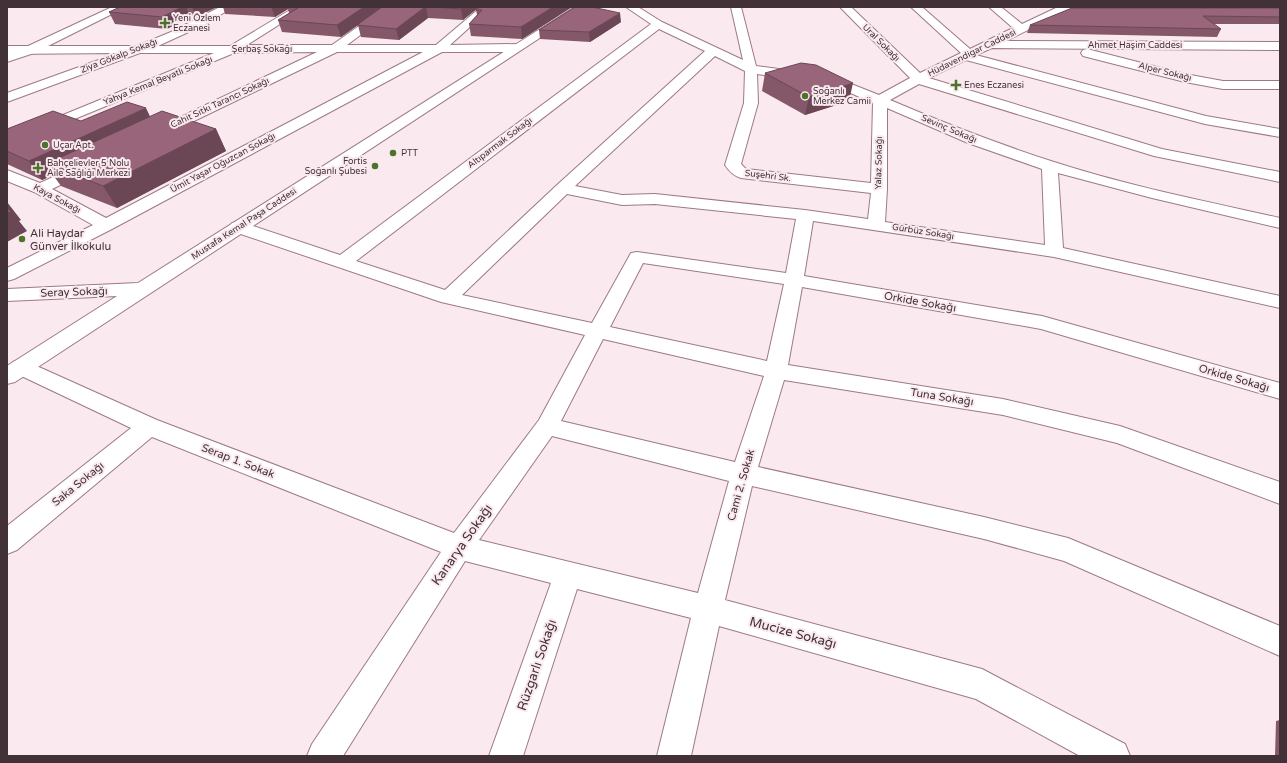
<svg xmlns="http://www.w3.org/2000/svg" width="1287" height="763" font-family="'Varela Round',sans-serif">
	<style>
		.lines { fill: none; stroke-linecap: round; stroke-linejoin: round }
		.minor-casing { stroke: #9d7987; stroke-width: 2 }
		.tertiary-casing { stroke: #9d7987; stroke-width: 2 }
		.minor { fill: #fff; fill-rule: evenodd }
		.tertiary { fill: #fff; fill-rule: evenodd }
		.wall { fill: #845769 }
		.shaded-wall { fill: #6b4755 }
		.building { fill: #99657a; stroke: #6b4755 }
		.poi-dot { fill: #4c722c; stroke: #fae9ef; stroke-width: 1.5 }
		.labels { text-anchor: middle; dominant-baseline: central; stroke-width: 4; stroke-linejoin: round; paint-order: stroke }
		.far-poi-label { font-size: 9px; fill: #423238; stroke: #fae9ef; text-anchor: start }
		.far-street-label { font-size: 9px; fill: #423238; stroke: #fae9ef }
		.poi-label { font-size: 11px; fill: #423238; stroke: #fae9ef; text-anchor: start }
		.street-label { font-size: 11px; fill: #423238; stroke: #fae9ef }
		.near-street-label { font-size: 13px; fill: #423238; stroke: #fae9ef }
	</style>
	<rect width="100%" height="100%" fill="#fae9ef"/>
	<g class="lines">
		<g class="minor-casing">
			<g id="minor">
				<path d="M220,7H233L206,24L158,46H230L295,7H307L247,45H332L386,7H398L347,45H436L481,7H492L450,45L517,44L523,48L517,52H442L112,229L14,279L7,281V268L93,225L34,192L7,181V170L40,183L79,165H89L92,168L89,171L52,189L106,218L423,52H337L165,135H155L153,132L155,129L317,52L234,53L7,147V138L214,53H140L7,102V93L118,53L7,54V46H137L171,32Z"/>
				<path d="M626,7H638L662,22L743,60L731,7H741L756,66L831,76L879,95L910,78L840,7H851L920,73L961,53L911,7H922L970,49L1013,28L989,7H1001L1022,24L1058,7L1095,8L1100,11L1095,14H1060L1006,41L1280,42V50L992,48L976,55L1206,116L1280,129V137L1205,124L966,60L929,78L1162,149L1280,172V182L1154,156L919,84L890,100C944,123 998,144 1054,162C1128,186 1205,201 1280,218V228L1152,198L1058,173L1063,248L1280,296V308L1054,257L813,221L804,276L1042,316L1280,383V399L1041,329L802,287L788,365L1003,399L1120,426L1280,482V504L1117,443L1003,415L784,380L758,467L984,517L1068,538L1280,626V656L1064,561L984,539L752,486L725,600L982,669L1125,744L1130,756H1080L976,699L719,626L691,756H657L691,618L577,589L523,756H489L551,583L465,561L343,756H307L312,744L441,552L152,437L17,550L7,554V526L131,428L13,372L10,367L13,362L21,359L157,420L454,533L539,420L585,335L441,302L232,231L229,227L232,223L238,222L244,223L340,255L651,24ZM659,29L705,51L557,185L445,290L356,261ZM715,56L745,71L744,103L725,165C729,171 734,176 741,178L871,193L868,219L805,210L655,194L622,195L575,186ZM757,74L828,83L873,103L871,183L746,169L741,164L758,103ZM887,108L968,143L1042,169L1045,245L885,222L887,189ZM567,194L622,205L655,204L796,219L786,273L637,252L631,253L592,323L462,295ZM643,263L784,284L767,361L610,327ZM603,339L764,376L735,462L561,421ZM552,436L729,481L698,593L479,540Z"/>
				<path d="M1087,49L1185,74L1223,81H1280V89H1223L1185,82L1083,56L1081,53L1083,50Z"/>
			</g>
		</g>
		<g class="tertiary-casing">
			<g id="tertiary">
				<path d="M112,7H126L34,53L7,62V54L26,47Z"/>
				<path d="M575,7H587L15,382L7,384V366L117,296L7,301V289L138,283Z"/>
			</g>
		</g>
		<use href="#minor" class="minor"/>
		<use href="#tertiary" class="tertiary"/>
	</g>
	<g class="wall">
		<path d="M120,7H217L196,17L190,16L167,29L115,24L109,12Z"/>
		<path d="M223,7H479L463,20L428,18L399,40L361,37L358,25L341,37L282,32L278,20L289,13L288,9L275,17L225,14Z"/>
		<path d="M480,7H572L522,39L471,36L469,24L477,15L476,10Z"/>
		<path d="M1280,8V24H1214L1221,29L1217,37L1027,33L1030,25Z"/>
		<path d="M621,22L590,42L540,39L539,30Z"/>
		<path d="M765,73L849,101L805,115L762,91Z"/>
		<path d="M150,117L216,129L226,151L117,208L61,186L53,175L42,180L7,164V129L81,121Z"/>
		<path d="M1280,720V756H1275L1276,721Z"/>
	</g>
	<g class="shaded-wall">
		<path d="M182,7H186L190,16L167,29L162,17Z"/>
		<path d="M192,7H217L196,17Z"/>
		<path d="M271,7H292H287L288,9L275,17Z"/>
		<path d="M364,7H383L341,37L337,25Z"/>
		<path d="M425,7H426L428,18L399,40L396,29Z"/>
		<path d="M463,7H479L463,20L461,9Z"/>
		<path d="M553,7H572L522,39L521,27Z"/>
		<path d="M620,13L621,22L590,42L589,32Z"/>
		<path d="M853,83L849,101L805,115L809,97Z"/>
		<path d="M146,108L155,127L46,164L53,175L42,180L29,161Z"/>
		<path d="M216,129L226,151L117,208L103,186Z"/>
		<path d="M7,202L21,220L19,221L27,231L7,242Z"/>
	</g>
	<g class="building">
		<path d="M120,7H182L162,17L109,12Z"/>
		<path d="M287,7H364L337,25L278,20L298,8Z"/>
		<path d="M382,7H425L396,29L357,25Z"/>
		<path d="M433,7H463L461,9Z"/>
		<path d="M480,7H553L521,27L469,24L482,10H476Z"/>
		<path d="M575,7H592L620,13L589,32L539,30Z"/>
		<path d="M1072,8H1280V17L1203,16L1221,29L1030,25Z"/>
		<path d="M801,63L816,65L853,83L809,97L765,73Z"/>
		<path d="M127,102L146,108L29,161L7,151V129L53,111L81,121Z"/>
		<path d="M162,111L216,129L103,186L46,164Z"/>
		<path d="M7,209L12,211L7,213Z"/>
	</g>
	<g class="poi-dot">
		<path d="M163 17h4v4h4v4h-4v4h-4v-4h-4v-4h4z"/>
		<path d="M954 79h4v4h4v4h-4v4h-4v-4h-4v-4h4z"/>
		<circle cx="805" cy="96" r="4"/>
		<circle cx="45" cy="145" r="4"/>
		<circle cx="393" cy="153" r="4"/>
		<circle cx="375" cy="166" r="4"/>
		<path d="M36 162h4v4h4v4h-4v4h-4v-4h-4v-4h4z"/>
		<circle cx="22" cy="239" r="4"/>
	</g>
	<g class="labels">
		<g class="far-poi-label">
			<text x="173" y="18">Yeni Özlem<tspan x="173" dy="10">Eczanesi</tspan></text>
			<text x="964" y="85">Enes Eczanesi</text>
			<text x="813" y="91">Soğanlı<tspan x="813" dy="10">Merkez Camii</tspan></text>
			<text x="53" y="145">Uçar Apt.</text>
			<text x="401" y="153">PTT</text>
			<text x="367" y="161" text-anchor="end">Fortis<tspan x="367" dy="10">Soğanlı Şubesi</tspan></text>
			<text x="47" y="163">Bahçelievler 5 Nolu<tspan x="47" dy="10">Aile Sağlığı Merkezi</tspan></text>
		</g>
		<g class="far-street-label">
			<text transform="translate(881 43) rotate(45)">Ural Sokağı</text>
			<text x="1135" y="45">Ahmet Haşim Caddesi</text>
			<text x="262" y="49">Şerbaş Sokağı</text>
			<text transform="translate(972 53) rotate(-26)">Hüdavendigar Caddesi</text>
			<text transform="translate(119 56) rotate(-21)">Ziya Gökalp Sokağı</text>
			<text transform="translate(1165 72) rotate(14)">Alper Sokağı</text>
			<text transform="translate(158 81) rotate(-22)">Yahya Kemal Beyatlı Sokağı</text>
			<text transform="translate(220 103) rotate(-25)">Cahit Sıtkı Tarancı Sokağı</text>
			<text transform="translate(949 129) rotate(23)">Sevinç Sokağı</text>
			<text transform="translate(500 143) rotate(-37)">Altıparmak Sokağı</text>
			<text transform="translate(223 163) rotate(-28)">Ümit Yaşar Oğuzcan Sokağı</text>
			<text transform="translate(879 163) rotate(-89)">Yalaz Sokağı</text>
			<text transform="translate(768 176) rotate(7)">Suşehri Sk.</text>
			<text transform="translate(57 199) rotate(28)">Kaya Sokağı</text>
			<text transform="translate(244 224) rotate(-33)">Mustafa Kemal Paşa Caddesi</text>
			<text transform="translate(923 232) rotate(9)">Gürbüz Sokağı</text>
		</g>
		<g class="poi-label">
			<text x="30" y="233">Ali Haydar<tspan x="30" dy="13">Günver İlkokulu</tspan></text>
		</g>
		<g class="street-label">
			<text transform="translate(74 292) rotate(-2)">Seray Sokağı</text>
			<text transform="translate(920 302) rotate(10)">Orkide Sokağı</text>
			<text transform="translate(1234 378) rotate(16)">Orkide Sokağı</text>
			<text transform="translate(942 397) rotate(9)">Tuna Sokağı</text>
			<text transform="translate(238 461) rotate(21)">Serap 1. Sokak</text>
			<text transform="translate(78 484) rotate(-39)">Saka Sokağı</text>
			<text transform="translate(741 485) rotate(-74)">Cami 2. Sokak</text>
		</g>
		<g class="near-street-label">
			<text transform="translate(462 545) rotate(-55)">Kanarya Sokağı</text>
			<text transform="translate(793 633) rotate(15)">Mucize Sokağı</text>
			<text transform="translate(537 665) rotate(-71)">Rüzgarlı Sokağı</text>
		</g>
	</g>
	<rect width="1287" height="763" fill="none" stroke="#423238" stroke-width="16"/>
</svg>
